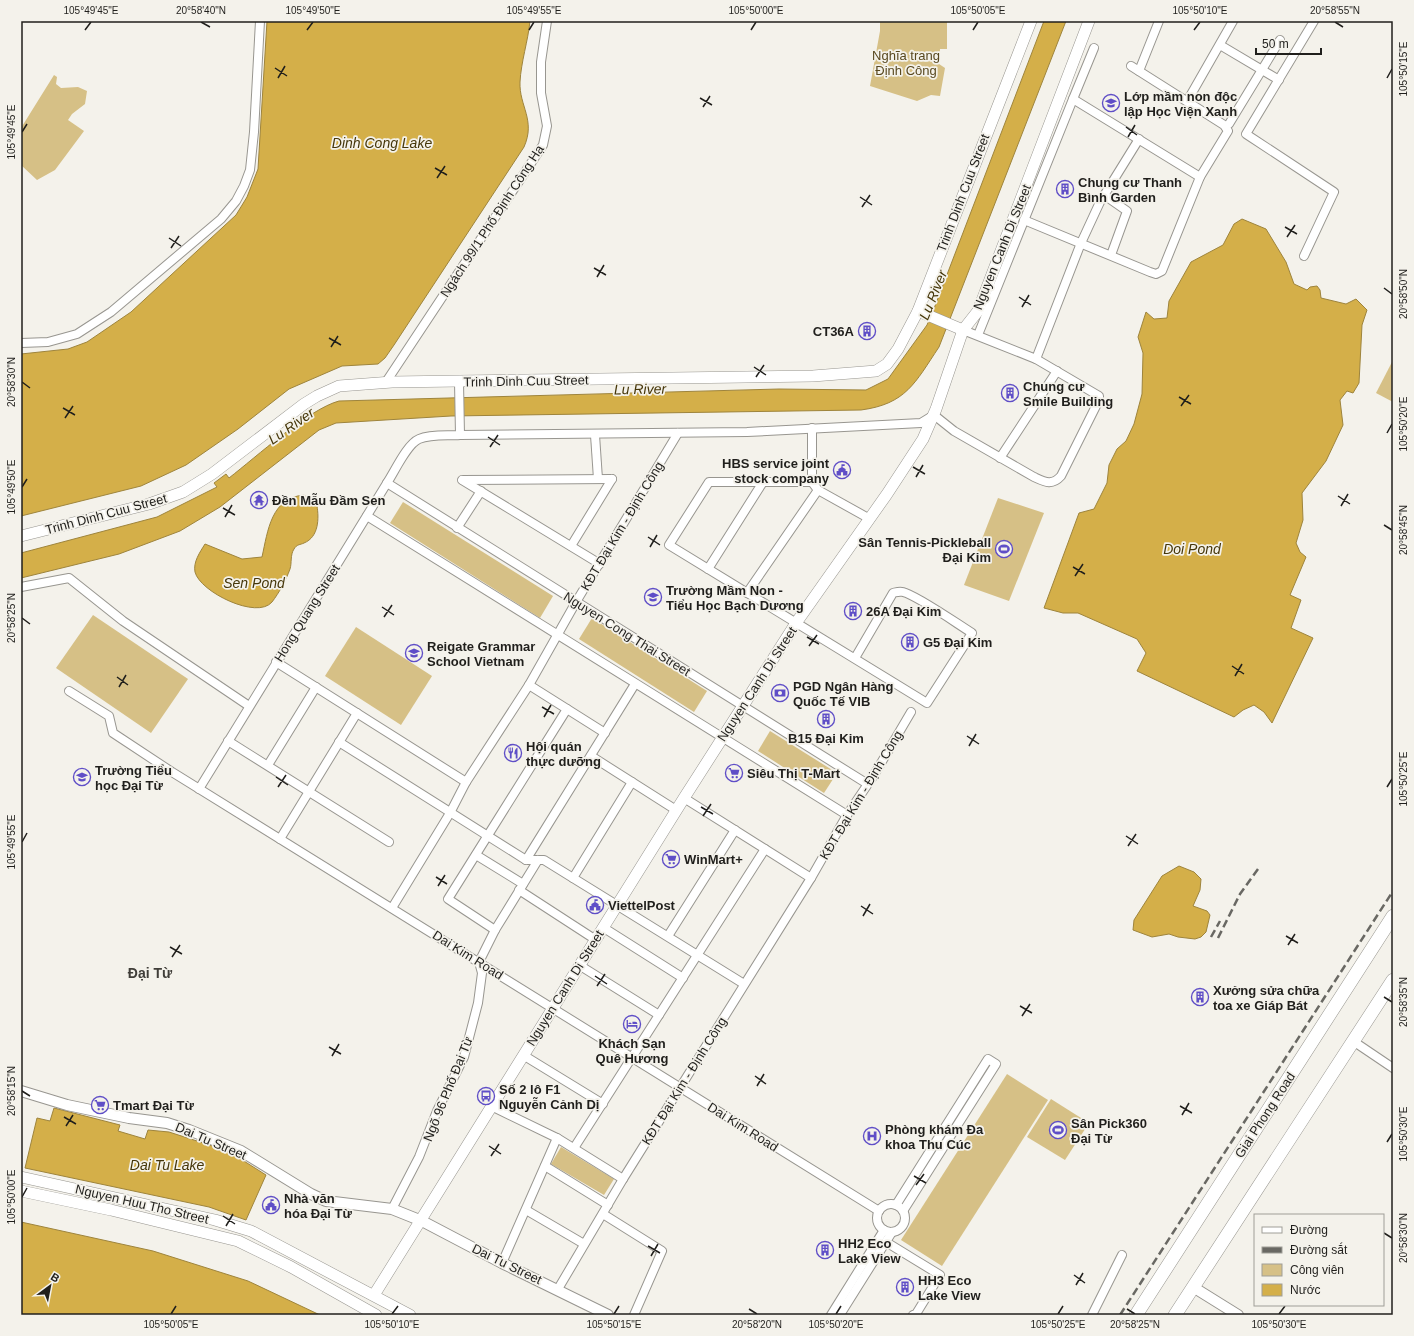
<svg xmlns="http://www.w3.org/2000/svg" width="1414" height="1336" font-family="Helvetica,sans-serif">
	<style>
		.green { fill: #d6c086 }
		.water { fill: #d4af49; stroke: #9e843c }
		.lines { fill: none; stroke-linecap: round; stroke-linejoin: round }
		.minor-casing { stroke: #989690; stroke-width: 10 }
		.tertiary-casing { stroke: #989690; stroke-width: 12 }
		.secondary-casing { stroke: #989690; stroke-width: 12 }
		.primary-casing { stroke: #989690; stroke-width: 14 }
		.minor { stroke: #fff; stroke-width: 8 }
		.tertiary { stroke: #fff; stroke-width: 10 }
		.secondary { stroke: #fff; stroke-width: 11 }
		.primary { stroke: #fff; stroke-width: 13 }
		.rail { stroke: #696863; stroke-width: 2.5; stroke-dasharray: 8 4; stroke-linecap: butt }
		.ticks { fill: none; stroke: #201f1c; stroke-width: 1.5 }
		.labels { text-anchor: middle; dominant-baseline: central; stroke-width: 3.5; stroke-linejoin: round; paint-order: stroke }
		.park-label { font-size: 13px; fill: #58481f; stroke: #f4f2eb }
		.poi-label { font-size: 13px; font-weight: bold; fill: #201f1c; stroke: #f4f2eb; text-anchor: start }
		.street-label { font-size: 13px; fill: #201f1c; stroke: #f4f2eb }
		.water-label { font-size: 14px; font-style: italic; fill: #453609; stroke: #f4f2eb }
		.neighbourhood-label { font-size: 14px; font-weight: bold; fill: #403e39; stroke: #f4f2eb }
		.neatline { fill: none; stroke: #201f1c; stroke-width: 1.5 }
		.ticks-label { font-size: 10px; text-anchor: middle; fill: #201f1c }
	</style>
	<rect width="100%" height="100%" fill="#f4f2eb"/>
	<g class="green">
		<path d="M880,21H947V49H940L939,64L945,68L940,96L931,95L917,101L870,86L880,31Z"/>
		<path d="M54,75L57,77L56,84L61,88L78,87L87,91L85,104L72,114L68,120L84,131L55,170L37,180L21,165V128Z"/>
		<path d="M1392,362L1393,363V402L1376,393Z"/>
		<path d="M998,498L1044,513L1009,601L964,585Z"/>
		<path d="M403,502L553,596L540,618L390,523Z"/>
		<path d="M93,615L188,679L151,733L56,668Z"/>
		<path d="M592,618L707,691L694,712L579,639Z"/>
		<path d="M356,627L432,676L401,725L325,676Z"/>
		<path d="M770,731L837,773L824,793L758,751Z"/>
		<path d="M1007,1074L1048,1100L942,1266L901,1240Z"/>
		<path d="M1051,1099L1089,1123L1065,1160L1027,1137Z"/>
		<path d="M561,1147L614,1179L604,1195L551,1164Z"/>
	</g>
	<g class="water">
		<path d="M267,21H530C528,41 521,62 520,82C519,106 536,120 524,147L394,345L385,358L378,364L342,366L289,389L238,429L186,465L141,486L21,516V354L68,349L87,342L131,312L236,215L247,197L258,169Z"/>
		<path d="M1044,21H1066L939,347C915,383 906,404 861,410L451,416L336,423L319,430L220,507L180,531L119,554L21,578V553L157,517L217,487L214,483L226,474L229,478C256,457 309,409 339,401L779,389L866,390L888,379L927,325L935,306Z"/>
		<path d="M1242,219L1266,229L1286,262L1294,284L1307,290L1310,287L1317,286L1320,290L1321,298L1346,304L1356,299L1367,310L1362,325L1359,383L1353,393L1347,391L1340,400L1343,425L1326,461L1302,493L1303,520L1296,543L1300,552L1306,557L1290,595L1301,600L1291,628L1313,638L1272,723L1264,712L1254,705L1243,710L1234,717L1137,671L1146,653L1137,639L1078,613H1063L1044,608L1079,513L1094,509L1107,483L1109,465L1117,449L1126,441L1134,424L1142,394L1143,353L1138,337L1146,312L1154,319L1167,318L1169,301L1191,262L1223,245L1234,224Z"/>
		<path d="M304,495L317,506C319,518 319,537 304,543C300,545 297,544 294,549C290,555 292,563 290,569C286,580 279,593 272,602C257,620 200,592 195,572C193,562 200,552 205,544L242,559L262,557C268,530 271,498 304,495Z"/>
		<path d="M1179,866L1194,872L1201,879L1200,890L1193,906L1207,911L1210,915L1206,932L1201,937L1195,939L1178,937L1169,934L1152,937L1133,930L1134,920L1162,876Z"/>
		<path d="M54,1108L120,1125L118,1131L145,1139L148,1130L169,1132L228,1151L266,1175L246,1220L209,1207L25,1168L37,1118L50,1121Z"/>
		<path d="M21,1222L153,1251L248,1281L320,1315H21Z"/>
	</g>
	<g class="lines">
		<g class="minor-casing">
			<g id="minor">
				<path d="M1220,45L1279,80"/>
				<path d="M1094,48L1073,99L1200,177"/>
				<path d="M1139,71L1159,21"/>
				<path d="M1189,98L1233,21"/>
				<path d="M1229,124L1280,40"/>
				<path d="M1104,195L1127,211L1111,255"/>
				<path d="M1024,220L1150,272L1156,274L1162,271L1200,177L1228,131L1224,125L1131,66"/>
				<path d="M1304,256L1334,192L1246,134L1314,21"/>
				<path d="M978,335L1073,99"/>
				<path d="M21,343L48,342L77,334L111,312L221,219L236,201L244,186L250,170L254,132L260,21"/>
				<path d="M1036,359L1081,243L1100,202L1139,139"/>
				<path d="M386,382L543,145L547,126L541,93V62L547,21"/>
				<path d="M459,382L460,435"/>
				<path d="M812,428V482L818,490L870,519"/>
				<path d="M595,435L598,479"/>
				<path d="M1000,458L1057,371"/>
				<path d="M462,480L600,564"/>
				<path d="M463,480L612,479"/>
				<path d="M812,482H709L669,545L927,703L972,633C956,623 918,596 903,592C899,591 897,592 893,593L855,658"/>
				<path d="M387,483L866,783"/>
				<path d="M367,516L847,815"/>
				<path d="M457,528L481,491"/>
				<path d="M571,546L612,479"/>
				<path d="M708,569L763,482"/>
				<path d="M21,587L69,578L123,621L249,706"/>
				<path d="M747,593L818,490"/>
				<path d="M276,662L466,782"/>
				<path d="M529,685L605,733"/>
				<path d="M69,691L109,716L113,733L172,772L879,1211"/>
				<path d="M228,741L389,842"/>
				<path d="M339,742L526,860H544L744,984"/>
				<path d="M591,756L676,810"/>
				<path d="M268,765L316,687"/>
				<path d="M199,789L387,483C395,471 407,444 419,439C431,434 447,436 460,435L747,432L921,423L934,415L954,431L1034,477C1045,482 1052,486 1061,476L1099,400V396L1036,359L963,330"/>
				<path d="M684,798L811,878"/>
				<path d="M280,839L357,713"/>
				<path d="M476,855L523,884"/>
				<path d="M526,860L635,684"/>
				<path d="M573,878L632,782"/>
				<path d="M519,890L596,940"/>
				<path d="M392,908L450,813L466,782L529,685L576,602L678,433"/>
				<path d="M604,928L683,978"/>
				<path d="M495,930L448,899L567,709"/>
				<path d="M668,936L735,830"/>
				<path d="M579,965L659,1015"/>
				<path d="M1353,1041L1393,1068"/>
				<path d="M523,1055L603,1104"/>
				<path d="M491,1106L557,1138L623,1179"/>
				<path d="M574,1148L765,849"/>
				<path d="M545,1166L608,1205"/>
				<circle cx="891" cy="1218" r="14"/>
				<path d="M896,1205L988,1059L996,1064L903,1211"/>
				<path d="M392,1209L419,1157L437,1111L464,1057L478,1003L482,973L479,962L495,930L538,860"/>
				<path d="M526,1210L584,1244"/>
				<path d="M603,1214L662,1251L634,1315"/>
				<path d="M886,1242L940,1275L916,1314L913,1315"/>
				<path d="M502,1263L557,1138"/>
				<path d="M558,1289L623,1179L811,878L847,815L874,775L911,712"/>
				<path d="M831,1315L884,1230"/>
				<path d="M838,1315L841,1313L892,1232"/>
				<path d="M1092,1315L1122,1255"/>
			</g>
		</g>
		<g class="tertiary-casing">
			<g id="tertiary">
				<path d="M21,1091L67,1105L129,1118L167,1123L189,1130L241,1151L311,1194L326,1201L392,1209L422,1221L502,1263L608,1315"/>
				<path d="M1193,1287L1238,1315"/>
			</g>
		</g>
		<g class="secondary-casing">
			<g id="secondary">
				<path d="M918,311L963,330"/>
				<path d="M21,536L149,504L183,492L212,474L304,404L317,396L339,386L392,382L813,376L876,371L887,364L898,349L918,311L1031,21"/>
				<path d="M21,1177L215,1220L251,1231L410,1315"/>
				<path d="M21,1191L111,1210L238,1241L291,1267L376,1315"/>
				<path d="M374,1295L684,798L796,623L887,494L923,439L936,409L963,330L978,311L1089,21"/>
			</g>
		</g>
		<g class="primary-casing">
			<g id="primary">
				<path d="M1136,1315L1393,916"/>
				<path d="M1175,1315L1393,980"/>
			</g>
		</g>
		<use href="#minor" class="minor"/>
		<use href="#tertiary" class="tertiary"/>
		<use href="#secondary" class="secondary"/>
		<use href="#primary" class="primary"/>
		<g class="rail">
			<path d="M1211,937L1220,921"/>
			<path d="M1218,938L1240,894L1258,869"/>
			<path d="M1120,1315L1393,891"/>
		</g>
	</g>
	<path class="ticks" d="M201,22L210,27M1335,22L1343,27M85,30L91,22M307,30L313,22M529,30L534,22M751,30L756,22M973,30L978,22M1194,30L1200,22M275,68L287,76M278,78L285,66M1387,78L1392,69M700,98L712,105M703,107L710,96M1126,127L1137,135M22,132L27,124M1128,137L1135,125M435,168L447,175M437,178L445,166M860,197L872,205M862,207L870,195M1285,227L1297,234M1287,237L1295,225M169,238L181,246M171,248L179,236M594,268L606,275M597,277L604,265M1384,288L1392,294M1019,297L1031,305M1022,307L1029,295M329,338L341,345M331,347L338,336M754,367L766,375M756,377L764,365M22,382L30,388M1179,397L1191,404M1181,406L1189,395M63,408L75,415M65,418L73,406M1387,433L1392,424M488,437L500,445M490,447L498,435M913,467L925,474M916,477L923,465M22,487L27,479M1338,496L1350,504M1341,506L1348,494M223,508L235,515M225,517L232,505M1384,525L1392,530M648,537L660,545M650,547L657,535M1073,567L1085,574M1075,576L1083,564M382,607L394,615M384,617L392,605M22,618L30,624M807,637L819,644M809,646L817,635M1232,666L1244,674M1235,676L1242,664M117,677L128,685M119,687L126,675M542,707L554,714M544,717L551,705M967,736L979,744M969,746L976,734M276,777L288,785M278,787L286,775M1387,787L1392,779M701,807L713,814M703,816L711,804M1126,836L1138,844M22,842L27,833M1128,846L1136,834M436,877L447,884M438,886L445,875M861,906L873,914M863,916L870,904M1286,936L1298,943M1288,945L1295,934M170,947L182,954M172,957L180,945M595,976L607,984M597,986L605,974M1384,997L1392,1002M1020,1006L1032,1013M1022,1016L1030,1004M329,1047L341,1054M332,1056L339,1044M755,1076L766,1084M757,1086L764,1074M22,1091L30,1096M1180,1106L1192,1113M1182,1115L1189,1103M64,1117L76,1124M66,1126L73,1115M1387,1142L1392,1134M489,1146L501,1154M491,1156L499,1144M914,1176L926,1183M916,1185L924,1174M22,1197L27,1188M223,1216L235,1224M226,1226L233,1214M1384,1233L1392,1238M648,1246L660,1253M651,1256L658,1244M1074,1275L1085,1283M1076,1285L1083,1273M749,1309L757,1314M1127,1309L1135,1314M171,1314L176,1306M392,1314L398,1306M614,1314L619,1306M836,1314L841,1306M1058,1314L1063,1306M1279,1314L1285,1306"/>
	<defs>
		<g id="school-ring" transform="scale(0.9)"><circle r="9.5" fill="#f4f2eb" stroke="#5f4ec7" stroke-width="1.5"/><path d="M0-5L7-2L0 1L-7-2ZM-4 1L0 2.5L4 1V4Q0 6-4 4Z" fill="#5f4ec7"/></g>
		<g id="building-ring" transform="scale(0.9)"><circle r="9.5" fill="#f4f2eb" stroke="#5f4ec7" stroke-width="1.5"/><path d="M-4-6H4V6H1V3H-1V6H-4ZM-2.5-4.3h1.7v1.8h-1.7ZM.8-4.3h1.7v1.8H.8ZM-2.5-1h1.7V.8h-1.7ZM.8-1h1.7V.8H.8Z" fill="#5f4ec7"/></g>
		<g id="civic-ring" transform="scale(0.9)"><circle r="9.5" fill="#f4f2eb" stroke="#5f4ec7" stroke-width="1.5"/><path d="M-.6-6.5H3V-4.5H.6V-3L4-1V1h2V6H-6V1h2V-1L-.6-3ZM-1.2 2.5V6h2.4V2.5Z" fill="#5f4ec7"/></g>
		<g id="temple-ring" transform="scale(0.9)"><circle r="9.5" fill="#f4f2eb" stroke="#5f4ec7" stroke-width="1.5"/><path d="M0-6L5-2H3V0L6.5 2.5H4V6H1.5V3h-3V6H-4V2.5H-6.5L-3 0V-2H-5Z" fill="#5f4ec7"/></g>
		<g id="stadium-ring" transform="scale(0.9)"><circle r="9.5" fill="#f4f2eb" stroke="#5f4ec7" stroke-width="1.5"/><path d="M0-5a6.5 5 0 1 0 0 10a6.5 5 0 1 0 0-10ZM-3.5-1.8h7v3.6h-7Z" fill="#5f4ec7"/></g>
		<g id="bank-ring" transform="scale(0.9)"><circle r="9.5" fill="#f4f2eb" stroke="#5f4ec7" stroke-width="1.5"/><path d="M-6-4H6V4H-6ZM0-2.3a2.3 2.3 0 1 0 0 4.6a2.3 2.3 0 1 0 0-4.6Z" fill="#5f4ec7"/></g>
		<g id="restaurant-ring" transform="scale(0.9)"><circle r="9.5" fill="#f4f2eb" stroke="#5f4ec7" stroke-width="1.5"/><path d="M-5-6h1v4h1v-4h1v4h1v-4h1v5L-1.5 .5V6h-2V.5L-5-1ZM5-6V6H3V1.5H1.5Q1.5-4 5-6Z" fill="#5f4ec7"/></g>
		<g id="supermarket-ring" transform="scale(0.9)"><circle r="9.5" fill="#f4f2eb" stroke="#5f4ec7" stroke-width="1.5"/><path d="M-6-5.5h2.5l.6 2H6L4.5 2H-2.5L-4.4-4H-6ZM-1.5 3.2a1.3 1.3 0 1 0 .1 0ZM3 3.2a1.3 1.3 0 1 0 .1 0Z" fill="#5f4ec7"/></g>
		<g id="hotel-ring" transform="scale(0.9)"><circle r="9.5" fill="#f4f2eb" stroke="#5f4ec7" stroke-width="1.5"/><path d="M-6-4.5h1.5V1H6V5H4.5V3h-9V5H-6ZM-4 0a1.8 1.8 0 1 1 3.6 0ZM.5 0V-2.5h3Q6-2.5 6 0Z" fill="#5f4ec7"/></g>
		<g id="bus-ring" transform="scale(0.9)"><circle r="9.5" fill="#f4f2eb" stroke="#5f4ec7" stroke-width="1.5"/><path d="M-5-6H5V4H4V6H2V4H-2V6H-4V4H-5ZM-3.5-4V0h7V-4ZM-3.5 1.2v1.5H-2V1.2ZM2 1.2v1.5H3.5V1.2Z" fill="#5f4ec7"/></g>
		<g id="hospital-ring" transform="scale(0.9)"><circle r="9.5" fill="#f4f2eb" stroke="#5f4ec7" stroke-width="1.5"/><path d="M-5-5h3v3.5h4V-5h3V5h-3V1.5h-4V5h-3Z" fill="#5f4ec7"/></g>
	</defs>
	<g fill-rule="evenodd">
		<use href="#school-ring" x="1111" y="103"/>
		<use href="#building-ring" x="1065" y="189"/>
		<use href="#building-ring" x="867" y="331"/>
		<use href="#building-ring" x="1010" y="393"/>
		<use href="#civic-ring" x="842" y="470"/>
		<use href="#temple-ring" x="259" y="500"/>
		<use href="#stadium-ring" x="1004" y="549"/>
		<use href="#school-ring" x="653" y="597"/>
		<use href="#building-ring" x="853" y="611"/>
		<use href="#building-ring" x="910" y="642"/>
		<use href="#school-ring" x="414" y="653"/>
		<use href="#bank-ring" x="780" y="693"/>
		<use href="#building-ring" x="826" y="719"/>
		<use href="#restaurant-ring" x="513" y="753"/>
		<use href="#supermarket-ring" x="734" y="773"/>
		<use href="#school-ring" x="82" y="777"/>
		<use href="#supermarket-ring" x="671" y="859"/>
		<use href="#civic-ring" x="595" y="905"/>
		<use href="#building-ring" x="1200" y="997"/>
		<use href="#hotel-ring" x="632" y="1024"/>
		<use href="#bus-ring" x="486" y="1096"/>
		<use href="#supermarket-ring" x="100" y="1105"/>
		<use href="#stadium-ring" x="1058" y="1130"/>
		<use href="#hospital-ring" x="872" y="1136"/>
		<use href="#civic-ring" x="271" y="1205"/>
		<use href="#building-ring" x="825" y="1250"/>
		<use href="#building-ring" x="905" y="1287"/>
	</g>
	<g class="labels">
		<g class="park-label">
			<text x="906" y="55">Nghĩa trang<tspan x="906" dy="15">Định Công</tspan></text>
		</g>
		<g class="poi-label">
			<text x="1124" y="96">Lớp mầm non độc<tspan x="1124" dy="15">lập Học Viện Xanh</tspan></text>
			<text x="1078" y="182">Chung cư Thanh<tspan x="1078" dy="15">Bình Garden</tspan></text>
			<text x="854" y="331" text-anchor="end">CT36A</text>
			<text x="1023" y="386">Chung cư<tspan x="1023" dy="15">Smile Building</tspan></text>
			<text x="829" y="463" text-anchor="end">HBS service joint<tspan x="829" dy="15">stock company</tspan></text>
			<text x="272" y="500">Đền Mẫu Đầm Sen</text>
			<text x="991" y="542" text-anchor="end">Sân Tennis-Pickleball<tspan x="991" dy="15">Đại Kim</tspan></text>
			<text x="666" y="590">Trường Mầm Non -<tspan x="666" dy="15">Tiểu Học Bạch Dương</tspan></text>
			<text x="866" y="611">26A Đại Kim</text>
			<text x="923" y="642">G5 Đại Kim</text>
			<text x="427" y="646">Reigate Grammar<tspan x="427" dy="15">School Vietnam</tspan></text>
			<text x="793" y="686">PGD Ngân Hàng<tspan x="793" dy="15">Quốc Tế VIB</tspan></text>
			<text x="826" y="738" text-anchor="middle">B15 Đại Kim</text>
			<text x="526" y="746">Hội quán<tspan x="526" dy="15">thực dưỡng</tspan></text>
			<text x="95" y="770">Trường Tiểu<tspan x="95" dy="15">học Đại Từ</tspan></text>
			<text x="747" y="773">Siêu Thị T-Mart</text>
			<text x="684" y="859">WinMart+</text>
			<text x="608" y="905">ViettelPost</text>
			<text x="1213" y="990">Xưởng sửa chữa<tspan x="1213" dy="15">toa xe Giáp Bát</tspan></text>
			<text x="632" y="1043" text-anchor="middle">Khách Sạn<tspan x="632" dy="15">Quê Hương</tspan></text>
			<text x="499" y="1089">Số 2 lô F1<tspan x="499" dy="15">Nguyễn Cảnh Dị</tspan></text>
			<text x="113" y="1105">Tmart Đại Từ</text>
			<text x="1071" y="1123">Sân Pick360<tspan x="1071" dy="15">Đại Từ</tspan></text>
			<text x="885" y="1129">Phòng khám Đa<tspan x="885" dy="15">khoa Thu Cúc</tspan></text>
			<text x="284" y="1198">Nhà văn<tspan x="284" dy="15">hóa Đại Từ</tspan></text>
			<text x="838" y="1243">HH2 Eco<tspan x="838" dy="15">Lake View</tspan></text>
			<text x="918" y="1280">HH3 Eco<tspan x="918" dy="15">Lake View</tspan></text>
		</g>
		<g class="street-label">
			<text transform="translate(963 193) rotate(-69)">Trinh Dinh Cuu Street</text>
			<text transform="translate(492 221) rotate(-57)">Ngách 99/1 Phố Định Công Hạ</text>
			<text transform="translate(1002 247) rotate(-68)">Nguyen Canh Di Street</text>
			<text transform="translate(526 381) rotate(-1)">Trinh Dinh Cuu Street</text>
			<text transform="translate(106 514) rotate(-15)">Trinh Dinh Cuu Street</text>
			<text transform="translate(622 526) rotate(-59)">KĐT Đại Kim - Định Công</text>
			<text transform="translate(307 613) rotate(-58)">Hong Quang Street</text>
			<text transform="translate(627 634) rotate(32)">Nguyen Cong Thai Street</text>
			<text transform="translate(757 684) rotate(-57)">Nguyen Canh Di Street</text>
			<text transform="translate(861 795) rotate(-59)">KĐT Đại Kim - Định Công</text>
			<text transform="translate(468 955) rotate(32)">Dai Kim Road</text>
			<text transform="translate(565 988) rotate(-58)">Nguyen Canh Di Street</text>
			<text transform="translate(684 1081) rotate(-58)">KĐT Đại Kim - Định Công</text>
			<text transform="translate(448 1089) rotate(-68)">Ngõ 96 Phố Đại Từ</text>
			<text transform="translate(1265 1115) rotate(-57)">Giai Phong Road</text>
			<text transform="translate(743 1127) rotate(32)">Dai Kim Road</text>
			<text transform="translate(211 1141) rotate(23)">Dai Tu Street</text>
			<text transform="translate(142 1204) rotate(13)">Nguyen Huu Tho Street</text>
			<text transform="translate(507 1264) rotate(26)">Dai Tu Street</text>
		</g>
		<g class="water-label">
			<text x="382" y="143">Dinh Cong Lake</text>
			<text transform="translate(933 295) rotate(-68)">Lu River</text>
			<text transform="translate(640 389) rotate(-1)">Lu River</text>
			<text transform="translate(291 426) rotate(-35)">Lu River</text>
			<text x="1192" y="549">Doi Pond</text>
			<text x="254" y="583">Sen Pond</text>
			<text x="167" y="1165">Dai Tu Lake</text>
		</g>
		<g class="neighbourhood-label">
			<text x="150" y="973">Đại Từ</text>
		</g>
	</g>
	<rect width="1414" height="1336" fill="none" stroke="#f4f2eb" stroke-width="44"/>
	<rect x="1254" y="1214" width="130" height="92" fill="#f4f2eb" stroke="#9f9e98"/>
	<rect x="1262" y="1227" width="20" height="6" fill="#ffffff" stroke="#9f9e98"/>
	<text x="1290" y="1234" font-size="12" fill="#201f1c">Đường</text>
	<rect x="1262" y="1247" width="20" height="6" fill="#696863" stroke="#9f9e98"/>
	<text x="1290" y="1254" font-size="12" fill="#201f1c">Đường sắt</text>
	<rect x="1262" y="1264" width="20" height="12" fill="#d6c086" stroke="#9f9e98"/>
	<text x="1290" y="1274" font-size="12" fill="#201f1c">Công viên</text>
	<rect x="1262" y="1284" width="20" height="12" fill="#d4af49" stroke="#9f9e98"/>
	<text x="1290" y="1294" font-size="12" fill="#201f1c">Nước</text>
	<g transform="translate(50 1286) rotate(32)" stroke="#f4f2eb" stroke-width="3" paint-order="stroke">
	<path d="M0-3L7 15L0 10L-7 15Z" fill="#201f1c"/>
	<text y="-6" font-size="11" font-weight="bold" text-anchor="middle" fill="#201f1c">B</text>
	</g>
	<path d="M1256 48v6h65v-6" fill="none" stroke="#201f1c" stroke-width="2"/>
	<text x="1262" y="48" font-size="12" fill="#201f1c" stroke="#f4f2eb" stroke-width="3" paint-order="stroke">50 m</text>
	<rect x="22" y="22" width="1370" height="1292" class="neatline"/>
	<g class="ticks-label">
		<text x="91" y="14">105°49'45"E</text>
		<text x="201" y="14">20°58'40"N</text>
		<text x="313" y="14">105°49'50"E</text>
		<text x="534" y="14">105°49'55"E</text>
		<text x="756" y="14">105°50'00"E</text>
		<text x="978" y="14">105°50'05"E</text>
		<text x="1200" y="14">105°50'10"E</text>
		<text x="1335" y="14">20°58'55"N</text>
		<text transform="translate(1403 69) rotate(-90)" y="4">105°50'15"E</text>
		<text transform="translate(11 132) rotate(-90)" y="4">105°49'45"E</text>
		<text transform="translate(1403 294) rotate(-90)" y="4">20°58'50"N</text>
		<text transform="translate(11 382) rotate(-90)" y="4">20°58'30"N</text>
		<text transform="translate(1403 424) rotate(-90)" y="4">105°50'20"E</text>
		<text transform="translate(11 487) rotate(-90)" y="4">105°49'50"E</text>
		<text transform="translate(1403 530) rotate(-90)" y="4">20°58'45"N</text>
		<text transform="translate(11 618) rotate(-90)" y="4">20°58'25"N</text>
		<text transform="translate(1403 779) rotate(-90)" y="4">105°50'25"E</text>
		<text transform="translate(11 842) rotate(-90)" y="4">105°49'55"E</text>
		<text transform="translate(1403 1002) rotate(-90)" y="4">20°58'35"N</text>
		<text transform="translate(11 1091) rotate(-90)" y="4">20°58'15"N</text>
		<text transform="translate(1403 1134) rotate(-90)" y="4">105°50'30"E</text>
		<text transform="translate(11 1197) rotate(-90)" y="4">105°50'00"E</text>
		<text transform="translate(1403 1238) rotate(-90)" y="4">20°58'30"N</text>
		<text x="171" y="1328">105°50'05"E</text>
		<text x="392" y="1328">105°50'10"E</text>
		<text x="614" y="1328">105°50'15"E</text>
		<text x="757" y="1328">20°58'20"N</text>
		<text x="836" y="1328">105°50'20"E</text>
		<text x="1058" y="1328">105°50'25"E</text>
		<text x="1135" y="1328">20°58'25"N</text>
		<text x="1279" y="1328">105°50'30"E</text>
	</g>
</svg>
